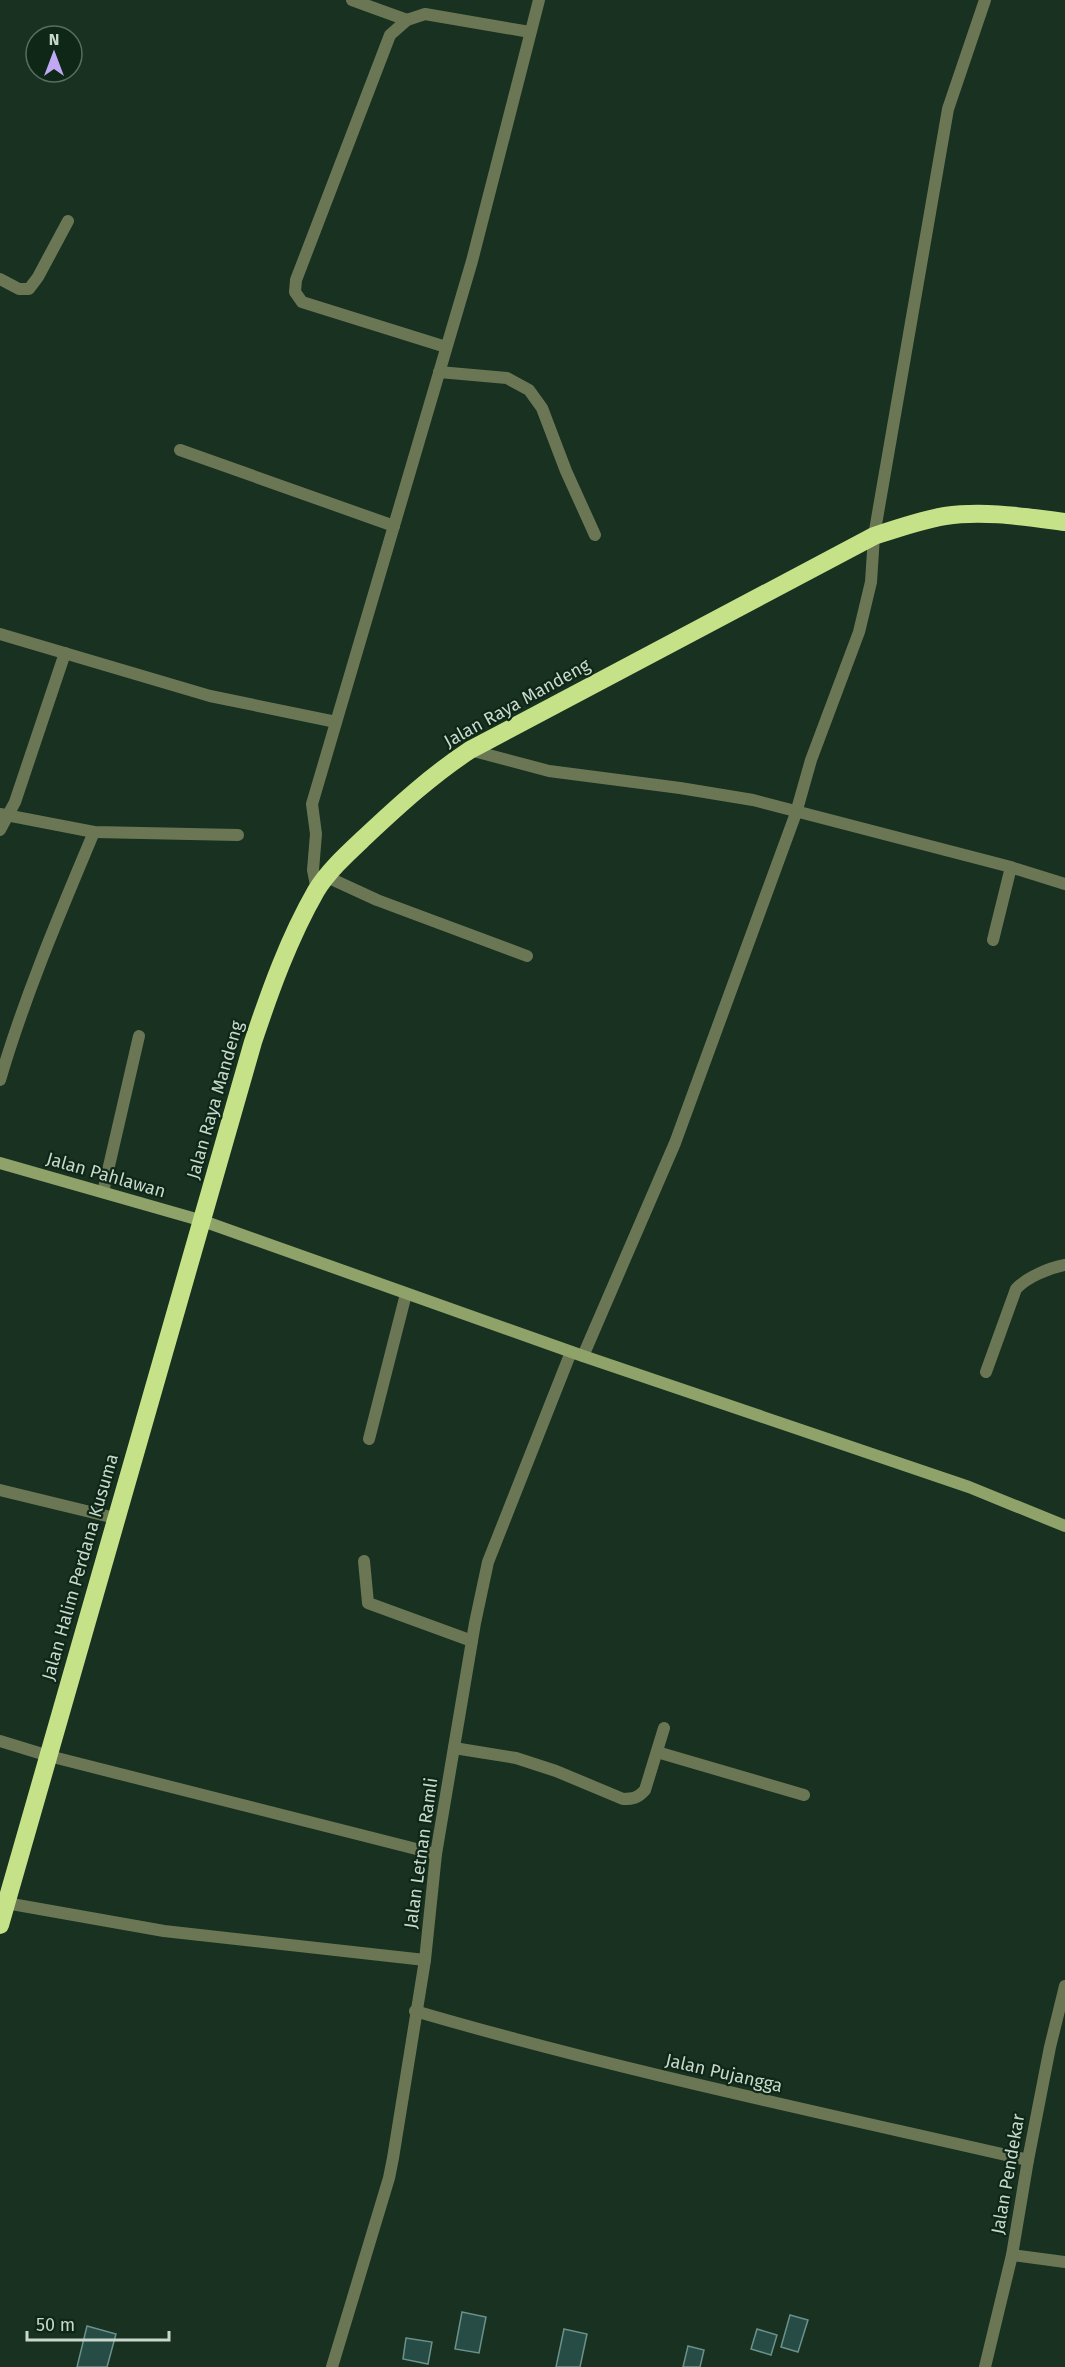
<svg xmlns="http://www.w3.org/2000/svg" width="1065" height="2367" font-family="'Fira Sans',sans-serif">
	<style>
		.building { fill: #264c45; stroke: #6a918a; stroke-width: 1.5 }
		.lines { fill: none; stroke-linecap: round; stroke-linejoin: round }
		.street { stroke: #6b7754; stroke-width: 12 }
		.secondary { stroke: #8fa26a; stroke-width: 12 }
		.highway { stroke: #c5e288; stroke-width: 18 }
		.labels { text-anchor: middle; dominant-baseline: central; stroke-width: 4.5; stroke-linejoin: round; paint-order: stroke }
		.street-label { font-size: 18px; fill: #c9d8cd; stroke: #0e2717 }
	</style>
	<rect width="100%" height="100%" fill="#183120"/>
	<g class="building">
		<path d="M462,2312L486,2317L479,2353L455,2349Z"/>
		<path d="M790,2315L808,2320L798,2352L781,2347Z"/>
		<path d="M87,2326L116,2334L107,2367H77Z"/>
		<path d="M564,2329L587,2334L580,2367H556Z"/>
		<path d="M757,2329L777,2335L771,2355L751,2349Z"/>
		<path d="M406,2338L432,2342L428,2364L403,2359Z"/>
		<path d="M688,2346L704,2350L700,2367H683Z"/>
	</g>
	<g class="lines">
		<g class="street">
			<path d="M352,0L407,20"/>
			<path d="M0,279L19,289H29L38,277L68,221"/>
			<path d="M446,347L302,302L295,292L296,280L390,35L407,20L425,14L530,32"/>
			<path d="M439,372L507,378L529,390L542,408L566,471L595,535"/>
			<path d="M180,450L394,526"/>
			<path d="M0,634L210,696L336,722"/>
			<path d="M470,750L549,771L680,788L753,800L1007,866L1065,884"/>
			<path d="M0,814L94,832L238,835"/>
			<path d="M0,830L15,802L65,653"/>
			<path d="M327,877L377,900L527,956"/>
			<path d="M317,891L313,870L316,834L312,804L472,261L539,0"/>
			<path d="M993,940L1011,867"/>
			<path d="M0,1080C25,995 60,913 94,832"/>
			<path d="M103,1192L139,1036"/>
			<path d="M583,1356L675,1143L796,813L811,760L859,632L871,582L874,536L948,109L985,0"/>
			<path d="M986,1372L1016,1289C1027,1277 1049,1268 1065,1265"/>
			<path d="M369,1439L406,1294"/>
			<path d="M0,1490L115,1518"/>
			<path d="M364,1561L368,1603L472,1641"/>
			<path d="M0,1741L49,1756L436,1854"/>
			<path d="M454,1748L516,1758L556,1771L623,1799C633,1799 638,1798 645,1790L664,1728"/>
			<path d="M657,1752L804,1795"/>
			<path d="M6,1903L164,1931L425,1960"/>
			<path d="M415,2011C617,2070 823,2113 1028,2160"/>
			<path d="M1012,2255L1065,2262"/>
			<path d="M332,2367L389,2178L393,2158L425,1960L436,1854L475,1623L488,1562L571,1352"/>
			<path d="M985,2367L1012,2255L1028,2160L1050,2047L1065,1986"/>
		</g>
		<path class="secondary" d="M0,1163L203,1221L583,1356L969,1487L1065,1526"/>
		<path class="highway" d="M0,1925L253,1042C270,991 289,938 316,891C328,871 348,853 365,837C398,806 432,775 470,750L874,536C898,528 921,520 945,516C984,510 1026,517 1065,522"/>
	</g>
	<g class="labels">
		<g class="street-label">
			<text transform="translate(517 703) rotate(-29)">Jalan Raya Mandeng</text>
			<text transform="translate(215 1100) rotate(-74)">Jalan Raya Mandeng</text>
			<text transform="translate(106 1175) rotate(16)">Jalan Pahlawan</text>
			<text transform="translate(80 1567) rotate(-74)">Jalan Halim Perdana Kusuma</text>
			<text transform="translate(421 1853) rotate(-82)">Jalan Letnan Ramli</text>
			<text transform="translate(724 2073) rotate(13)">Jalan Pujangga</text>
			<text transform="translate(1008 2174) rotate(-80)">Jalan Pendekar</text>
		</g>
	</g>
	<g transform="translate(54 54)"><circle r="28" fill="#0e2717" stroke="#596e60" stroke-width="1.5"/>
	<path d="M0-4.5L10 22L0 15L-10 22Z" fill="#c1a8f3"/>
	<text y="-9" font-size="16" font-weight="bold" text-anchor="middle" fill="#c9d8cd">N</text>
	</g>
	<path d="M27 2331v9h142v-9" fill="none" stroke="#c9d8cd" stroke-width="3"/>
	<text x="36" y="2331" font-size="18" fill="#c9d8cd" stroke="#0e2717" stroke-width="4.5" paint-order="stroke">50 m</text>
</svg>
